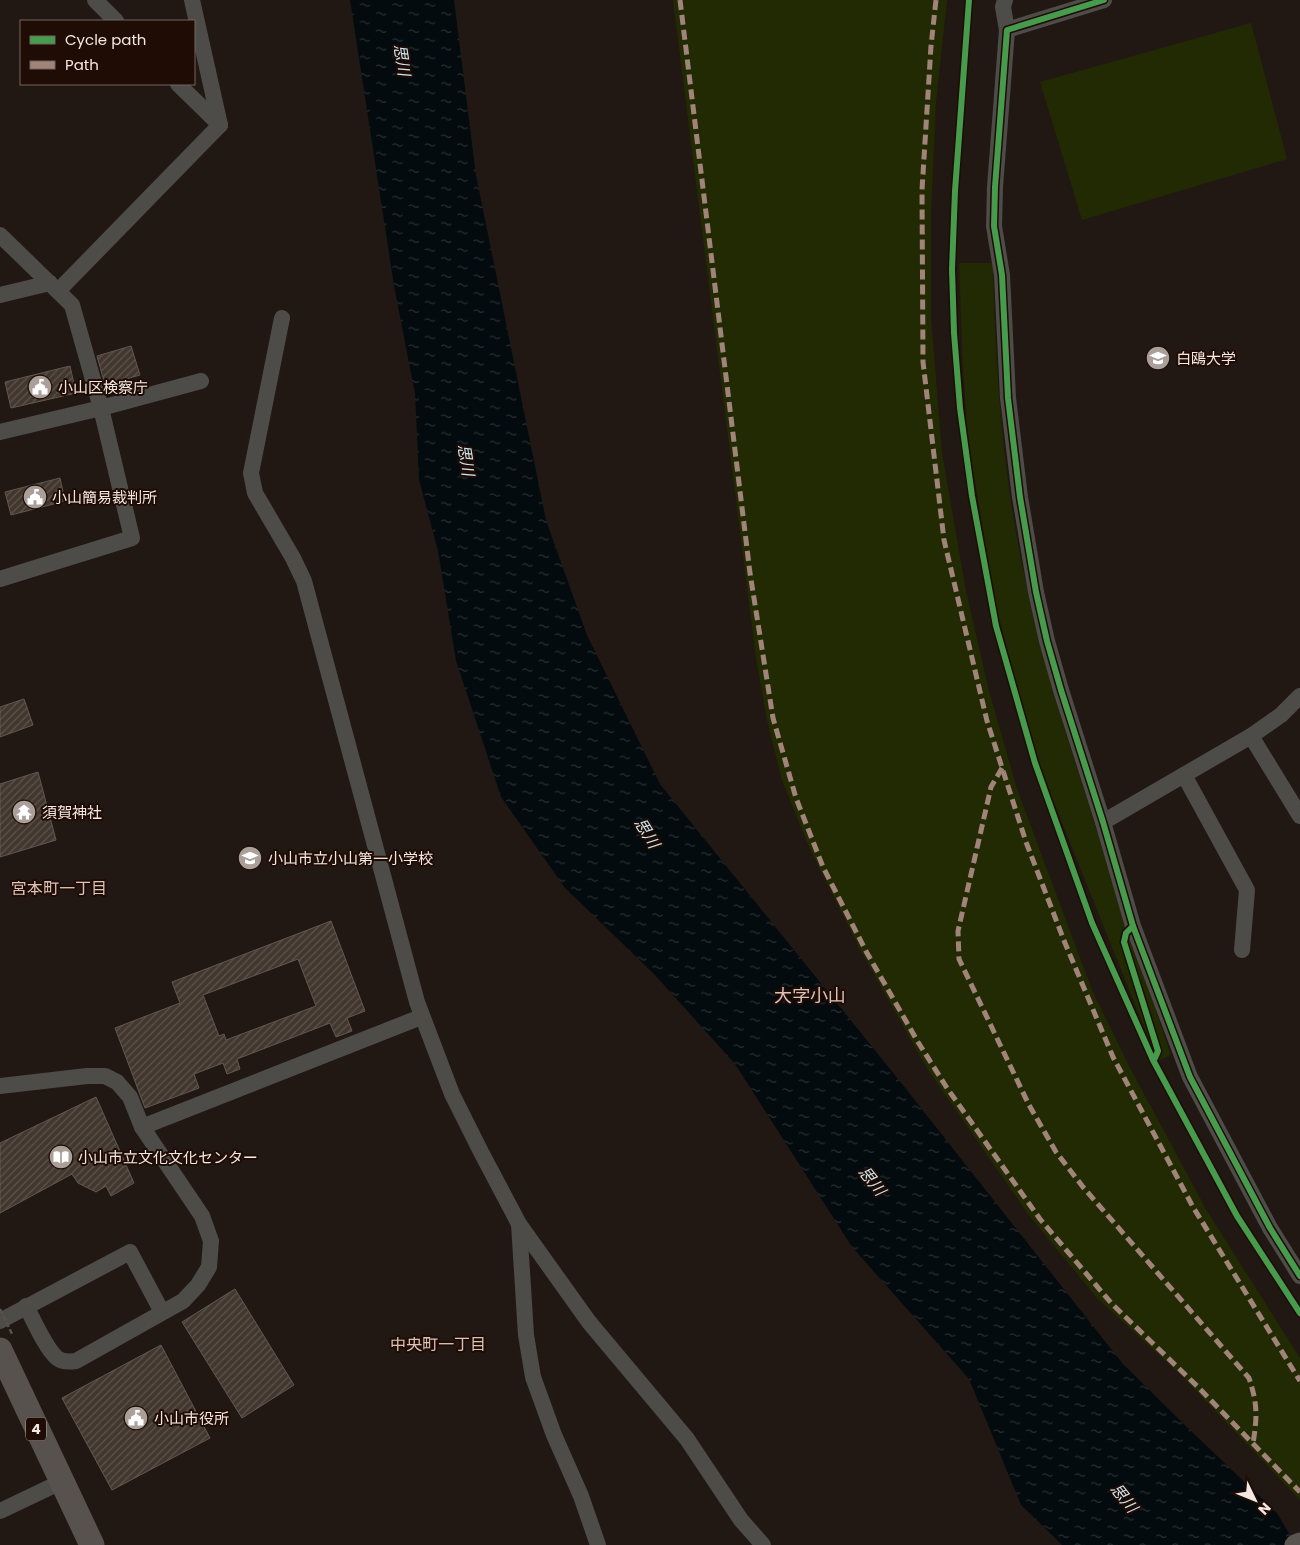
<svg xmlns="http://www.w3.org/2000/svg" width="1300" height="1545" font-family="Poppins,'Noto Sans JP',sans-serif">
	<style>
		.park { fill: #222a03 }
		.water { fill: url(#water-ripples) }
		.building { fill: url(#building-hatch); stroke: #605852; fill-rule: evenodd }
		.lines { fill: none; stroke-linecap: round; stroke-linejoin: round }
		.minor { stroke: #4e4c49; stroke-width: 16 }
		.major { stroke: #595450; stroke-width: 21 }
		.highway { stroke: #57524d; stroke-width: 25 }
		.path-bridge { stroke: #56524f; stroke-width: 2.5; stroke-dasharray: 5 2.5; stroke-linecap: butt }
		.quiet { stroke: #a18479; stroke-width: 5; stroke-dasharray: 10 5; stroke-linecap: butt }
		.cycleway-casing { stroke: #1e0c05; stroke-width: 9 }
		.cycleway { stroke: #469c4c; stroke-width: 6 }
		.labels { text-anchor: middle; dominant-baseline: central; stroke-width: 4; stroke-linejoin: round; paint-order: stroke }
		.shield { fill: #1e0c05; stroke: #b4a6a0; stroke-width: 1 }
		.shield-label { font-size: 14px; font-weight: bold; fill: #f5e8e2 }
		.poi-label { font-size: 15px; fill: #f5e8e2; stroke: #1e0c05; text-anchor: start }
		.water-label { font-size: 16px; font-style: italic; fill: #cfe7f1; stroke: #1e0c05 }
		.neighbourhood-label { font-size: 16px; fill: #ddc3b7; stroke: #1e0c05 }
		.quarter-label { font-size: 18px; fill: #ddc3b7; stroke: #1e0c05 }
	</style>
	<defs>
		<pattern id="water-ripples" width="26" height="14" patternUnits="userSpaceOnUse" patternTransform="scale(1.25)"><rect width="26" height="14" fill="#040b0f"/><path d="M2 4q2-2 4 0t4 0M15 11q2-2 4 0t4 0" fill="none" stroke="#292f32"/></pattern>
		<pattern id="building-hatch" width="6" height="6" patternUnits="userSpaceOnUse" patternTransform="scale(1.25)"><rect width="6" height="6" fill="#42372e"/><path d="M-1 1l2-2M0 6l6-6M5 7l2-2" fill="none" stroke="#5e544c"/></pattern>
	</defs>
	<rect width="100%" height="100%" fill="#221813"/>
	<g class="park">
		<path d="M673,0H947L936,102L931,214V318L942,453L966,591L989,691L1017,789L1092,990L1129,1066L1207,1211L1300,1358V1500L1184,1378L1097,1298L1028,1214L928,1070L861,951L809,847L782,780L767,720L756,658Z"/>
		<path d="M1251,23L1287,159L1082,220L1040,82Z"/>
		<path d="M959,263H993C995,372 1003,481 1027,588C1044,668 1070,746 1095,824C1120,900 1145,977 1170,1053L1169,1056L1159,1060L1152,1047L1043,775L1022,706L995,602L968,439L963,370Z"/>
	</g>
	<path class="water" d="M350,0H454L476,175L546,520L587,635L660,784L899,1080L1123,1364L1190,1430L1277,1513L1296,1545H1062L1021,1505L969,1379L852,1247L735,1064L654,974L565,888L501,797L456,661L438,551L419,480L415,394L394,286Z"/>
	<g class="building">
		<path d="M131,346L140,375L105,385L97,356Z"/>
		<path d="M70,366L76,393L11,408L5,382Z"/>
		<path d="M60,478L65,501L11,515L5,492Z"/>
		<path d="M24,699L33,725L0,737V707Z"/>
		<path d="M38,772L56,840L0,857V784Z"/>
		<path d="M331,921L365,1011L347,1018L352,1031L336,1037L330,1023L237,1059L240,1069L227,1074L223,1063L194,1074L199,1088L145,1108L115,1028L180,1003L172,982ZM298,959L316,1006L226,1040L224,1034L219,1036L203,995Z"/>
		<path d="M96,1097L134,1183L111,1196L106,1186L96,1192L78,1183L72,1174L0,1213V1143Z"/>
		<path d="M235,1289L294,1385L242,1418L182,1322Z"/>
		<path d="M161,1345L210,1438L112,1490L62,1398Z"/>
	</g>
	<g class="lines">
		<g class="minor">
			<path d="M95,0L116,21"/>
			<path d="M192,0L220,125"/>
			<path d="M1005,0L1003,7L1007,30"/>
			<path d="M1104,0L1007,30L995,187L994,226L1002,275L1008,398L1020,497L1036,592L1047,641L1061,690L1103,822L1133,926L1190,1077L1270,1228L1300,1276"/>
			<path d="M178,84L220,125"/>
			<path d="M0,235L72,305L101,408L132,538L0,579"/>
			<path d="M58,291L220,125"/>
			<path d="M0,295L50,283"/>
			<path d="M282,318L251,473L255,493L293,558L304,581L417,1002L452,1094L481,1152L519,1224L589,1322L687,1439L741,1520L763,1545"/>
			<path d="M0,432L101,408L201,381"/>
			<path d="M1251,736L1300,816"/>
			<path d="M1184,775L1247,890L1242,950"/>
			<path d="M1103,822L1251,736L1281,715L1300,696"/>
			<path d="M0,1086L87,1076H105L117,1082L130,1097L142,1127L202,1216L211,1241L209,1267L198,1285L183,1301L76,1361C69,1362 62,1362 57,1358C46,1349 33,1319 26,1306"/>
			<path d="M142,1127L421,1017"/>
			<path d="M519,1224L526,1335L533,1377L554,1435L581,1496L598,1545"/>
			<path d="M0,1321L130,1252L162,1312"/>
			<path d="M0,1511L61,1482"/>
		</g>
		<path class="major" d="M1295,1545L1300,1543"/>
		<path class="highway" d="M0,1350L92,1545"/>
		<path class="path-bridge" d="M0,1309L13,1336"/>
		<g class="quiet">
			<path d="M680,0L750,573L773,718L796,798L823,867L867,953L918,1042L947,1088L1040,1219L1112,1304L1197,1386L1300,1492"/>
			<path d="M936,0L931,46L922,190L923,362L944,540L987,721L1026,842L1065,943L1113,1057L1193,1207L1300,1381"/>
			<path d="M1002,768L991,787L958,931L959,959L1029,1105L1056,1152L1083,1187L1249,1378C1258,1405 1257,1417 1253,1444"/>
		</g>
		<g class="cycleway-casing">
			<g id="cycleway">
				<path d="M969,0L955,191L952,269L954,333L960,408L972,496L996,626L1035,763L1092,923L1153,1060L1237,1216L1300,1313"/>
				<path d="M1104,0L1007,30L995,187L994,226L1002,275L1008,398L1020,497L1036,592L1047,641L1061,690L1103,822L1133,926L1190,1077L1270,1228L1300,1276"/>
				<path d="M1133,926L1126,933L1124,942L1158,1051L1155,1058"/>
			</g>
		</g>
		<use href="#cycleway" class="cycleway"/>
	</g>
	<defs>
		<g id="university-disc" transform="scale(1.25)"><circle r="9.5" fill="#ab9f9a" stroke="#1e0c05"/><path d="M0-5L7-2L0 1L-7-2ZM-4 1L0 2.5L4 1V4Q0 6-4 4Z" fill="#fff"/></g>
		<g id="civic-disc" transform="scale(1.25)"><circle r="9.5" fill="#ab9f9a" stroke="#1e0c05"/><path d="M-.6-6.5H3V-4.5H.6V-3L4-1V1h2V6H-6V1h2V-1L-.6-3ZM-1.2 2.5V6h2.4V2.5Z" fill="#fff"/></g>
		<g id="temple-disc" transform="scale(1.25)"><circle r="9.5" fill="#ab9f9a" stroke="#1e0c05"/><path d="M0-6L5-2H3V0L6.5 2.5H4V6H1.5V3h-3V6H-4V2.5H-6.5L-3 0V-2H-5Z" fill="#fff"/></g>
		<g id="school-disc" transform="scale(1.25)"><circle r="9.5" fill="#ab9f9a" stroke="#1e0c05"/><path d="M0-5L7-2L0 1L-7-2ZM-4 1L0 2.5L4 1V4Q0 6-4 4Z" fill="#fff"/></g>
		<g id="library-disc" transform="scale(1.25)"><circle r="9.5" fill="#ab9f9a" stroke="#1e0c05"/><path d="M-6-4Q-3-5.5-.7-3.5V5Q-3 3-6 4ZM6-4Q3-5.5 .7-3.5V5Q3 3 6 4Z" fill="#fff"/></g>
	</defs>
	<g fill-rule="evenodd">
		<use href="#university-disc" x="1158" y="358"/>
		<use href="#civic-disc" x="40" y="387"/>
		<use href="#civic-disc" x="35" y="497"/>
		<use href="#temple-disc" x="24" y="812"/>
		<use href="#school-disc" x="250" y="858"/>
		<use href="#library-disc" x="61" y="1157"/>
		<use href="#civic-disc" x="136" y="1418"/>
	</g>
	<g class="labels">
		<rect class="shield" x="26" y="1417.5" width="20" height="23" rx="4"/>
		<g class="shield-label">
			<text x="36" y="1429">4</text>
		</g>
		<g class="poi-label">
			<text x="1176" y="358">白鴎大学</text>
			<text x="58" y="387">小山区検察庁</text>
			<text x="52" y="497">小山簡易裁判所</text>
			<text x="42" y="812">須賀神社</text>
			<text x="268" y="858">小山市立小山第一小学校</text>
			<text x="78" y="1157">小山市立文化文化センター</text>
			<text x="154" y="1418">小山市役所</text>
		</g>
		<g class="water-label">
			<text transform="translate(402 60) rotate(81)">思川</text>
			<text transform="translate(466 460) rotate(81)">思川</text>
			<text transform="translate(647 833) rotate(58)">思川</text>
			<text transform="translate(872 1181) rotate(51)">思川</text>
			<text transform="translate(1124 1498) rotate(51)">思川</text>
		</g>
		<g class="neighbourhood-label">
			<text x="59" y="888">宮本町一丁目</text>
			<text x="438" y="1344">中央町一丁目</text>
		</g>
		<g class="quarter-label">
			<text x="810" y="995">大字小山</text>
		</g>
	</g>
	<rect x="20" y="20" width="175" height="65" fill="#1e0c05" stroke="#74645d"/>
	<rect x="30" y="36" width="25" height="8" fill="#469c4c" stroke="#74645d"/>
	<text x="65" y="45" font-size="15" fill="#f5e8e2">Cycle path</text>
	<rect x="30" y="61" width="25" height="8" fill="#a18479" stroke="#74645d"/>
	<text x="65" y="70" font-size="15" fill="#f5e8e2">Path</text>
	<g transform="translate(1255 1500) rotate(133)" stroke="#1e0c05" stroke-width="4" paint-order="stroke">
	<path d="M0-4L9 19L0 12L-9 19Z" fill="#f5e8e2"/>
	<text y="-8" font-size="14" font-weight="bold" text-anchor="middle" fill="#f5e8e2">N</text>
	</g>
</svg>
